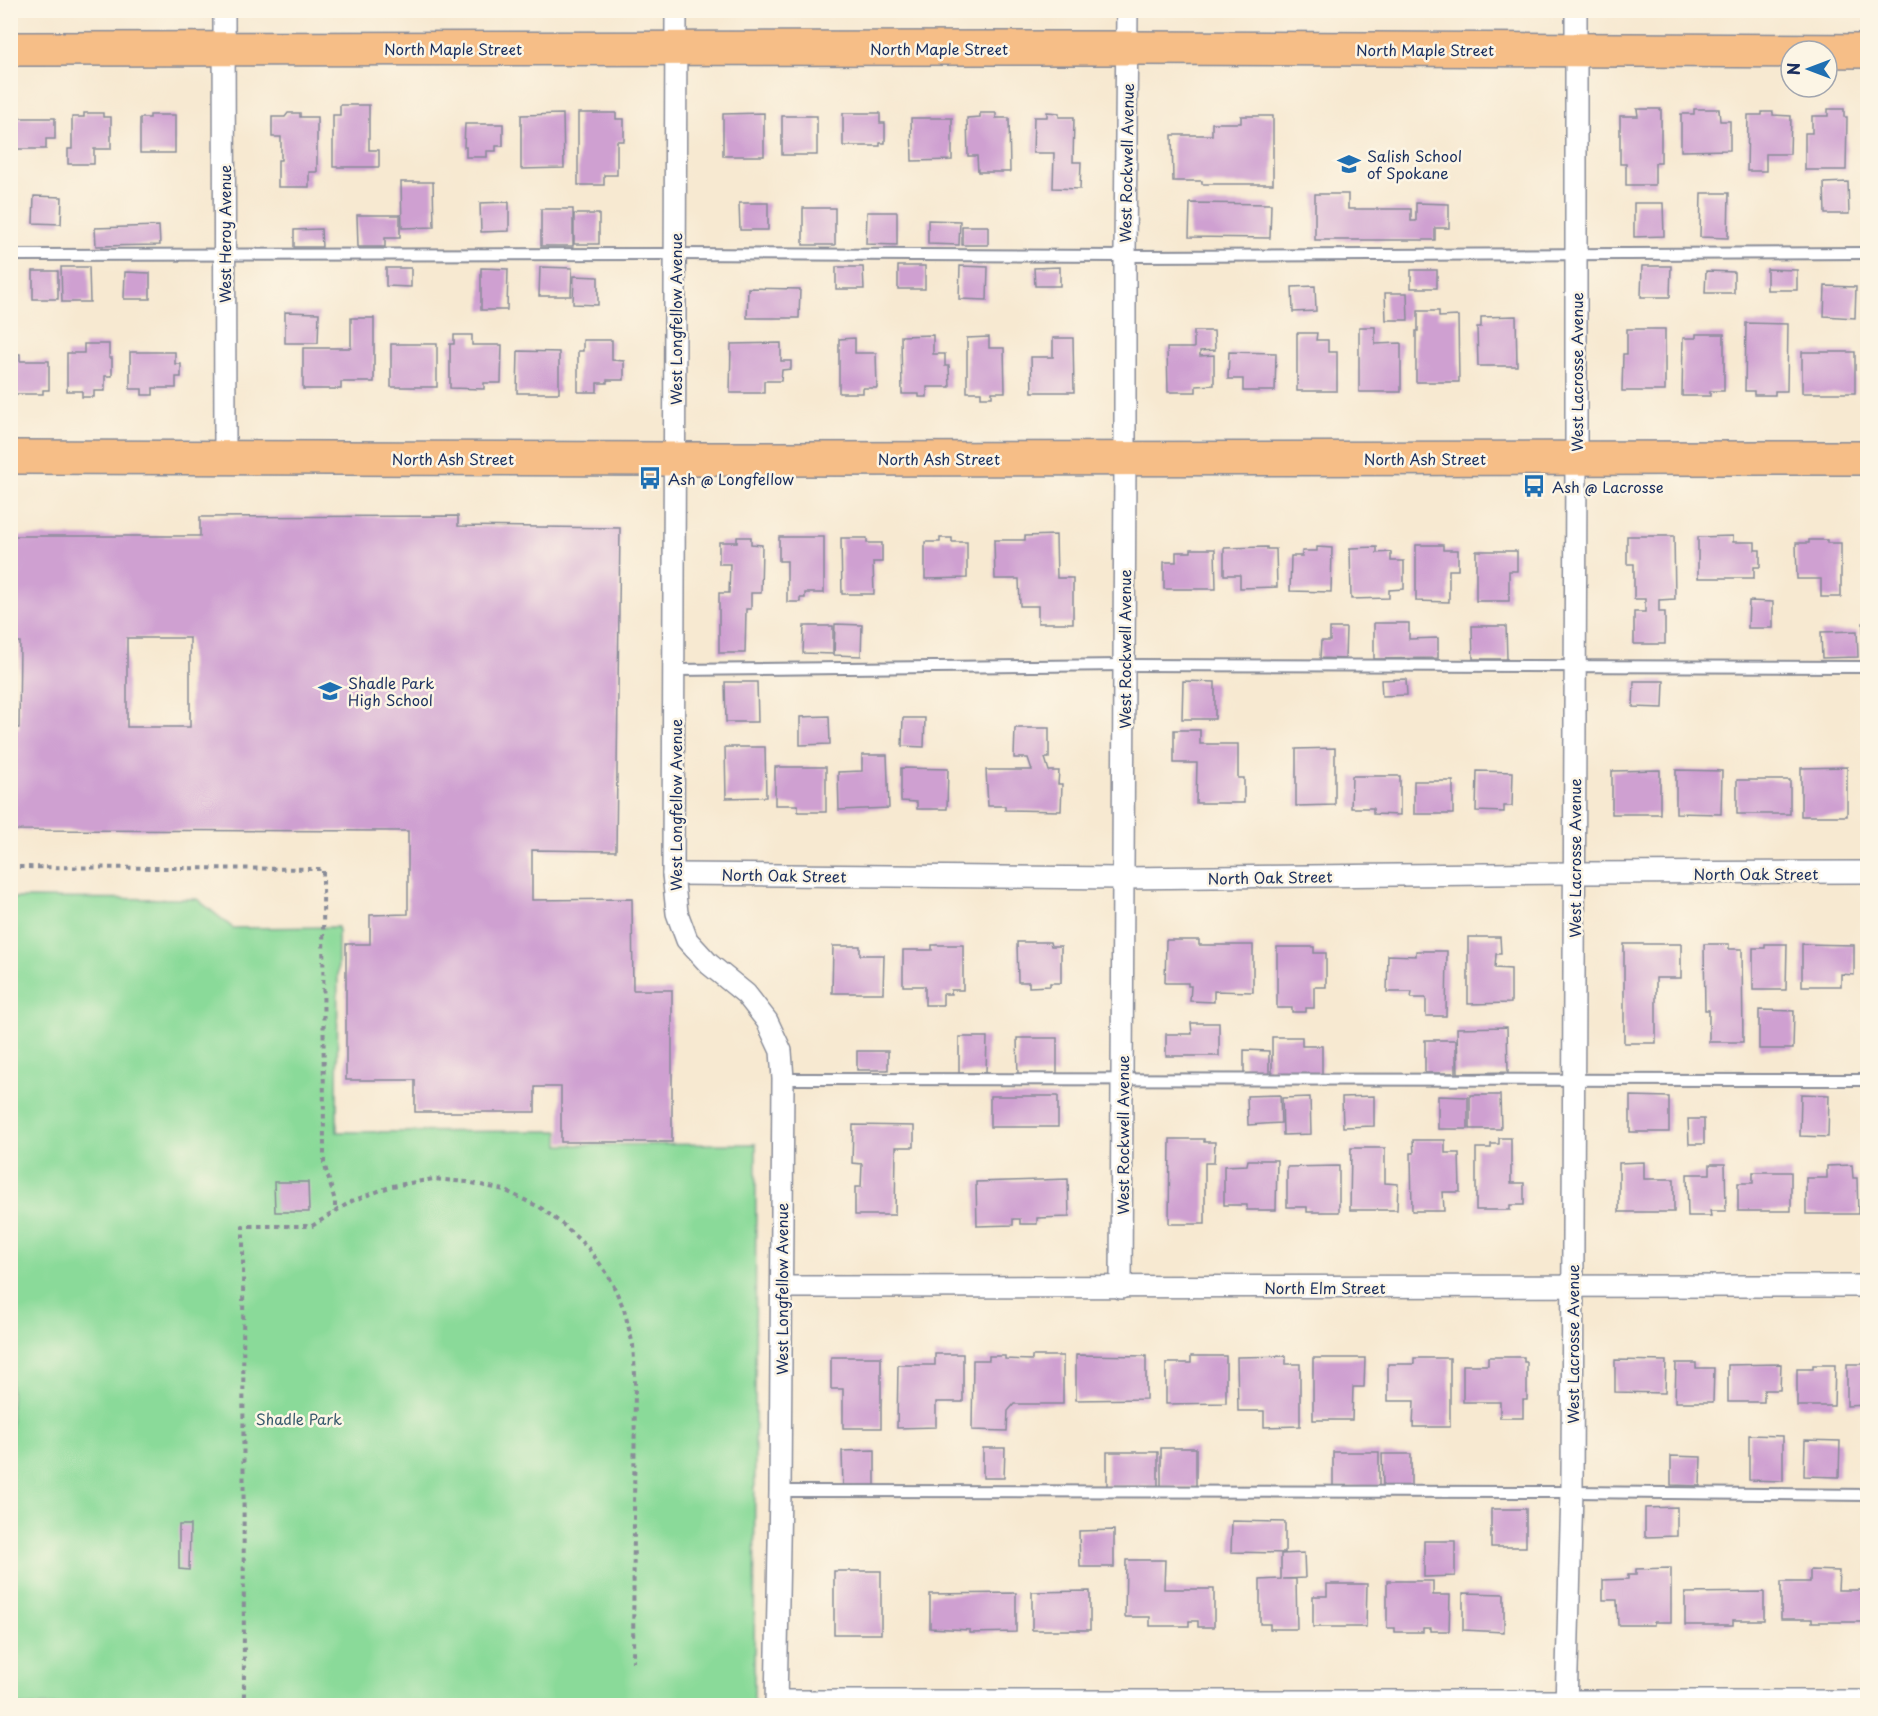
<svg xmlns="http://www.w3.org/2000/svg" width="1878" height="1716" font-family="'Playpen Sans',sans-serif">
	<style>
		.green { fill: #8ada99; stroke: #52847c; stroke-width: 1.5 }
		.building { fill: #cfa0d1; fill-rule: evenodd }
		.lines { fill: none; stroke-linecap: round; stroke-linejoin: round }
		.service-casing { stroke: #898c98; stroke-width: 14 }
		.minor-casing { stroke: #898c98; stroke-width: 24 }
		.primary-casing { stroke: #898c98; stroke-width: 36 }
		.path { stroke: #898c98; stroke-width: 4; stroke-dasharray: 4.5 4.5; stroke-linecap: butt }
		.service { stroke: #fff; stroke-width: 10 }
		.minor { stroke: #fff; stroke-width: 21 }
		.primary { stroke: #f6be87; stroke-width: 33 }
		.labels { text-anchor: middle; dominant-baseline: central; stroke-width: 5; stroke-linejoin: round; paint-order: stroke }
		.street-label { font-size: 15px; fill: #1b2f5e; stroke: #fcf5e5 }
		.poi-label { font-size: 15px; fill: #1b2f5e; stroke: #fcf5e5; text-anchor: start }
		.park-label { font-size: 15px; fill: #375a6d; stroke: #fcf5e5 }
	</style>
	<rect width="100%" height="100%" fill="#fcf5e5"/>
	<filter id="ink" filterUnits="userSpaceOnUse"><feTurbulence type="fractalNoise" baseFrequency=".0167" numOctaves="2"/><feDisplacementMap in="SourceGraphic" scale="12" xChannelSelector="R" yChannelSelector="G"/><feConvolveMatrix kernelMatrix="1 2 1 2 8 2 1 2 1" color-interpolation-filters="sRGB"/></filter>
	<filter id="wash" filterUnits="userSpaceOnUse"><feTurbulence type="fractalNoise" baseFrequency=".008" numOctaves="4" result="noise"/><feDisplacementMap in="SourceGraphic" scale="24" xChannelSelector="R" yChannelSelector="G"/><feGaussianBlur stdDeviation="1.35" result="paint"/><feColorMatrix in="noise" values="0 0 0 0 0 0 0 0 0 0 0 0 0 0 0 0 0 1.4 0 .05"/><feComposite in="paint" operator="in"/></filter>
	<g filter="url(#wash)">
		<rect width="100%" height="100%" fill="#f7e9d1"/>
		<path class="green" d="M11,898L197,899L233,928L338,927L337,1132L559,1131V1145L756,1144L754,1705L11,1706Z"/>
		<g id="blocks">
			<g class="building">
				<path d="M340,105H369V150H379V167H333V115H340Z"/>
				<path d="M1637,109H1661V163H1655V185H1626V164H1620V116H1638Z"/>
				<path d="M1694,109H1719L1720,121H1730V150L1681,151V114H1694Z"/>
				<path d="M1828,109H1844V117H1847L1846,170H1805V133H1812V116H1828Z"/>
				<path d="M1047,112L1059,113V117H1074L1073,162H1081L1080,189L1053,188L1054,153H1033L1034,117H1047Z"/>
				<path d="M1762,112H1773V115L1791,116L1790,154H1766V171H1747L1748,115H1762Z"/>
				<path d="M84,113H103V117H111V149H94V164H68V149H72V117H84Z"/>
				<path d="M288,113H300V117H317V172H309V187H278V160H281V137H272V117H285Z"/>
				<path d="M578,113H616V119H624V141H617V175H604V185H578Z"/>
				<path d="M764,113V156H723V114Z"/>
				<path d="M843,113H880V123H885V143H880V146H843Z"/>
				<path d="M980,113H996V118H1009L1010,172H978L977,156H968L967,118L980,117Z"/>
				<path d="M563,114L564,168L521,169V115Z"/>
				<path d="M150,115H175V153H140V118H150Z"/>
				<rect x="782" y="116" width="35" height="39"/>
				<path d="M1241,116H1273V184H1202V181H1173L1172,135H1212V123H1241Z"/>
				<rect x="1865" y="117" width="3" height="36"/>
				<path d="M11,118H55V139H46V149H10Z"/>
				<path d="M911,118H952V160L912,161Z"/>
				<path d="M465,124H503V146H496V151H487V157H466V147H464Z"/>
				<path d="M401,182H433L434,227L402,228Z"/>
				<path d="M1848,182L1849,214H1825L1824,183Z"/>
				<path d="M1701,193H1729L1728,238L1700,237Z"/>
				<path d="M1315,194H1348V209H1411V221H1416V203L1449,204V228H1435V240H1315Z"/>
				<path d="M34,196L62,197L61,224L33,223Z"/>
				<path d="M509,202V231L481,232L480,203Z"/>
				<path d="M739,203H768V230H740Z"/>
				<path d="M1190,203L1271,204L1270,238L1189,237Z"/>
				<path d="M1634,203H1663L1664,236L1634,237Z"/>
				<rect x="803" y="208" width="32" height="37"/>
				<rect x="541" y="209" width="32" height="37"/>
				<path d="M867,212H897V245L866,244Z"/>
				<rect x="574" y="214" width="25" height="30"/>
				<path d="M357,215H400V238H385V247H358Z"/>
				<path d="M928,220L960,221L959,245L928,244Z"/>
				<path d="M159,226L160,245L96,246L95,228Z"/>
				<rect x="962" y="226" width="26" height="19"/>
				<path d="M321,229L322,247H294V230Z"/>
				<rect x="898" y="266" width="27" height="23"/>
				<path d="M960,266L988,267L987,300L959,299Z"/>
				<path d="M1642,266H1671L1670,297H1641Z"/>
				<path d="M61,267H89L90,302H62Z"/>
				<path d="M540,267L572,268L571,296H539Z"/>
				<path d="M836,267H863L864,289H836Z"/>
				<path d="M1060,267V286H1035L1034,268Z"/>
				<path d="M386,268H411V287L386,286Z"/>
				<path d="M481,268L508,269L507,310H481Z"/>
				<path d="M1767,269L1797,270V290H1767Z"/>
				<rect x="1411" y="270" width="26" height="18"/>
				<rect x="33" y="271" width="25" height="28"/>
				<path d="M1706,271L1734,272V293H1705Z"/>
				<path d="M125,272L150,273V299H124Z"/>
				<path d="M574,276L598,277V305L573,304Z"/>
				<path d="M1315,286L1316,311L1293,312L1292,287Z"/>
				<path d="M1825,286L1856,287L1855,318L1824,316Z"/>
				<path d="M748,288L800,289L799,318H747Z"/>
				<path d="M1385,293H1407L1408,320H1386Z"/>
				<path d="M1418,311H1439V317L1458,316L1459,382H1416V331H1418Z"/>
				<path d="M285,312L319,313L318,343H285Z"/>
				<path d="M1516,316L1517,366H1478L1477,327H1481V317Z"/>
				<path d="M351,318H374V382H341V389H303V348H351Z"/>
				<path d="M1746,323L1788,324L1787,391H1775V395H1754V391H1745Z"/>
				<path d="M1359,327H1375V344L1401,343V392H1359Z"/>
				<path d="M1627,329H1665V391H1622L1623,354H1627Z"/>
				<path d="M1194,331H1214L1215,350L1200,351V356L1214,355V385L1196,386V392H1168L1167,348H1194Z"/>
				<path d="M1297,333H1317L1316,340H1328V352H1337V391H1297Z"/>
				<path d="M1696,334H1724V391H1710V396H1682L1683,338H1696Z"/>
				<path d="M454,335H472V345H502L501,383H484V389L450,388V344H454Z"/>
				<path d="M933,335V354H945V366H949L950,387H927V397H919V394H902L901,336Z"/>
				<path d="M989,337V348H1004L1005,392H992V397H981V392H967V338Z"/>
				<path d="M855,338V353H876L877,388H863V393H839V339Z"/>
				<path d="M1053,338H1073L1074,392H1032L1031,357H1053Z"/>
				<path d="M583,340H612V360L624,361V380H607V383H597V392H578V351H583Z"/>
				<path d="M781,343V361H791V369L782,370L781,381H764V393H730L731,344Z"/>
				<path d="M84,344H109V358H112V376H105V391H94V397H82V391H67V353H84Z"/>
				<rect x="391" y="344" width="46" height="43"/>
				<path d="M518,351L559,352V393H517Z"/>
				<path d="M130,352H175V364H181V377H176V388H153V395H142V389H130Z"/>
				<path d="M1229,352L1276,353L1275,391H1243V379H1228Z"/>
				<rect x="1802" y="352" width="53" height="41"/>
				<path d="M10,354H20V361H49V390H43V394H10Z"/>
				<path d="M458,516V526L620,528L616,851L532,850V900L632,899L633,990H672V1142H561V1087H535V1112H415V1080H346V944H370V915L408,914V831L10,830V728H19L20,642H10V536H200V517ZM127,638H190V727H127Z"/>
				<path d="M1056,535L1057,578H1073V623H1038V606H1020L1019,579H995L994,540H1025V536Z"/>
				<path d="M1627,536H1674L1675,599L1659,600V612H1665V644H1634V612H1645V599H1634V564H1627Z"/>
				<path d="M1733,536V542H1755V550H1760V567H1754V578H1698V537Z"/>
				<path d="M737,537H751V544L762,545L761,593H751V609H746L745,653H719V593H729L730,564H719V542H737Z"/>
				<path d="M779,537H824V593H805V598H800V602H787V561H779Z"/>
				<path d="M841,538H867V543H882V562H873L874,594H842Z"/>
				<path d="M940,538H952V542H967V578L925,579V542H940Z"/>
				<path d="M1809,540H1827V543H1841V597H1821V579H1797L1796,543H1809Z"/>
				<path d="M1416,545H1443V550H1458V570H1449V602L1416,601Z"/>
				<path d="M1267,547V549H1276L1277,587L1240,588V575H1224V548Z"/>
				<path d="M1317,547L1332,548L1331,592L1290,591L1291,556H1302V551H1317Z"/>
				<path d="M1377,547V553L1391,552V561H1404V589L1389,590V598L1351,599L1350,548Z"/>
				<path d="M1191,549H1215L1216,589H1164V562H1176V552H1191Z"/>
				<path d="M1476,551H1517V571H1509V601H1476Z"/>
				<path d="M1749,601L1773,602V628H1748Z"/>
				<path d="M1374,623H1409V639L1438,638V658L1374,659Z"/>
				<path d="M1863,623H1868V653H1864Z"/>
				<path d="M835,624L862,625L861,656L834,655Z"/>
				<path d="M804,626H833V654L803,653Z"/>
				<path d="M1472,626H1506L1507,659H1473Z"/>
				<path d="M1330,628H1346L1345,659L1320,658L1321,641H1330Z"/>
				<path d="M1857,631L1858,657L1822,658L1821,632Z"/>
				<path d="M1406,679L1407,695L1382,696L1381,680Z"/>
				<path d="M1183,681L1215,682V719H1182Z"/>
				<path d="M1634,681H1664L1663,708L1633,707Z"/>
				<path d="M725,682H757L758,722H726Z"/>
				<path d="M829,716L830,744L800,745V717Z"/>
				<path d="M903,718H925L924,747L902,746Z"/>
				<path d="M1015,728H1049V758H1045L1049,771H1059L1058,784H1062L1061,811L1005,810V806H988L986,770H1032L1028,758H1014Z"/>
				<path d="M1174,730H1200V744H1238V778H1244V803H1196L1197,763H1174Z"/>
				<path d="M725,747H765L766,797L726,798Z"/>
				<path d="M1335,748V805L1296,806V749Z"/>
				<path d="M862,755H887L889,808L839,810L838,772L862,771Z"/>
				<path d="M775,767H826V812H798V805H775Z"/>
				<path d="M1847,767V816H1801V768Z"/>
				<path d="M901,768L948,769L947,809H917V802L901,801Z"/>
				<path d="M1660,770V814H1612V771Z"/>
				<path d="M1676,770L1722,771L1721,814L1676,813Z"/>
				<path d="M1477,771L1513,772L1512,806H1504V812L1476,811Z"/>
				<path d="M1352,776H1400V815L1373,814V808H1351Z"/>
				<rect x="1737" y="780" width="53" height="34"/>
				<rect x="1414" y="781" width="39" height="33"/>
				<path d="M1468,937H1500L1501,954H1496L1495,968L1511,969V1003L1468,1004Z"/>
				<path d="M1166,940H1199V945H1253V992L1214,991V1002L1190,1001L1191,986H1188V983H1165Z"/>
				<path d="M1017,942H1050L1051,946H1061V983H1050V986L1029,987V982H1018Z"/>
				<path d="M1624,944H1681V978H1656V1043H1624Z"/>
				<path d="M1704,944H1729V949H1742L1743,1042H1709V1010H1705Z"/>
				<path d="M1765,944H1787L1786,990H1753V948H1765Z"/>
				<path d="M1802,944L1854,945V975L1841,974V986H1802Z"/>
				<path d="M932,945H963V990H951V994H943V1005H925V986H903V950H932Z"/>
				<path d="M833,946H860V955H884L883,993H832Z"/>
				<path d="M1277,947H1314V953H1326V987H1314V1008H1306V1012H1292V1008H1277Z"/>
				<path d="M1416,951H1447L1446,1016H1426V998H1411L1412,992H1387L1388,955L1416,956Z"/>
				<path d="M1759,1010L1794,1011L1793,1049H1759Z"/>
				<path d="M1191,1023H1219V1056H1166V1034H1192Z"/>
				<path d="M1507,1027L1508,1072L1458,1073L1457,1028Z"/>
				<path d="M959,1037H987L986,1073H959Z"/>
				<path d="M1272,1037H1302V1046H1322V1074H1272Z"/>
				<path d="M1017,1038H1057V1074L1018,1075Z"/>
				<rect x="1425" y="1040" width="31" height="33"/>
				<path d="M1244,1050L1269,1051V1075H1244Z"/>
				<rect x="857" y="1051" width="31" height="19"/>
				<path d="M1801,1094L1829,1095L1828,1137L1800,1136Z"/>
				<path d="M1280,1095L1281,1123L1248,1125L1247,1096Z"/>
				<path d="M1470,1095H1500L1501,1129H1470Z"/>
				<rect x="990" y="1096" width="68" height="31"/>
				<path d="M1374,1096V1126L1343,1127L1342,1097Z"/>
				<path d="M1438,1096L1468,1097V1129H1438Z"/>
				<path d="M1630,1096L1669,1097V1132H1630Z"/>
				<path d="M1310,1097L1311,1134L1283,1135L1282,1098Z"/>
				<path d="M1688,1119H1704V1144H1689Z"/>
				<rect x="1864" y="1123" width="4" height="85"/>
				<path d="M853,1125L914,1126V1147H896L895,1215H855V1187H861L862,1164L852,1163Z"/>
				<path d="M1499,1138H1511V1183H1524V1205H1510V1210H1476V1148H1491V1144H1499Z"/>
				<path d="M1170,1139H1204V1142H1215L1214,1163H1205V1224H1169Z"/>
				<path d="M1413,1140H1445V1153H1459L1460,1192H1443L1444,1211H1412L1411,1153H1414Z"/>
				<path d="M1351,1148H1385V1183L1398,1184L1397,1210H1350Z"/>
				<path d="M1248,1160H1277L1276,1210H1247V1205H1224V1166L1247,1165Z"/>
				<path d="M1644,1162V1179H1674V1212H1619V1163Z"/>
				<path d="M1710,1164H1725L1726,1211H1710L1711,1216H1688L1687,1174H1710Z"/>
				<path d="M1852,1165L1853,1178H1857L1858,1214H1806V1178H1827V1166Z"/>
				<path d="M1339,1166V1212H1307V1207H1287V1167Z"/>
				<path d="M1753,1172H1791V1211H1738V1183H1753Z"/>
				<path d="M1068,1179L1069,1217L1037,1218V1224H1020V1219H1013V1225L977,1226L976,1182Z"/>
				<path d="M274,1182H308L309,1212H275Z"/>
				<path d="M935,1354H963V1402H936V1427L897,1428L898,1365H935Z"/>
				<path d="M1076,1355L1146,1356V1399L1076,1400Z"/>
				<path d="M989,1356H1005V1359L1032,1360V1356H1063V1404H1014L1008,1411L1007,1431L972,1430L973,1360H989Z"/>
				<path d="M1191,1356H1226V1403L1166,1404V1363H1191Z"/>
				<path d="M1286,1356V1364H1300V1426L1264,1427V1411H1238L1237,1357Z"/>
				<path d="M831,1357H881V1428H843V1389H831Z"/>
				<path d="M1488,1357H1524V1362H1527V1400H1523V1418H1500V1402H1463V1365H1488Z"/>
				<path d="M1313,1358H1365L1364,1387H1353L1352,1420H1313Z"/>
				<path d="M1414,1358H1450V1427H1413L1414,1401H1388V1364H1414Z"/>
				<path d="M1615,1360L1666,1361L1665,1393L1615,1392Z"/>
				<path d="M1676,1363H1696V1368H1714L1713,1402H1675Z"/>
				<path d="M1781,1364L1780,1390H1764V1402H1728V1365Z"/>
				<path d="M1847,1364H1868V1405L1847,1406Z"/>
				<path d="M1813,1365H1835L1834,1406H1797V1369H1813Z"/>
				<path d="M1749,1435L1783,1436V1481L1749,1480Z"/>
				<path d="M1805,1440L1840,1441L1839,1477L1804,1476Z"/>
				<path d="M983,1448H1005L1004,1478H983Z"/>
				<rect x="1161" y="1448" width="35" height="39"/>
				<path d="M875,1450V1487H843L842,1451Z"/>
				<rect x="1107" y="1452" width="51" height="34"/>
				<rect x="1333" y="1452" width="46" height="35"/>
				<path d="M1382,1454H1411V1487H1383Z"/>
				<path d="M1671,1456L1701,1457L1700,1486L1671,1485Z"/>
				<path d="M1677,1507V1536L1645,1537V1508Z"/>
				<rect x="1491" y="1509" width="35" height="38"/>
				<path d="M1232,1521L1285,1522V1553L1231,1552Z"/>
				<path d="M179,1525H190L189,1570L179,1569Z"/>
				<path d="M1114,1530V1567H1080L1079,1531Z"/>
				<path d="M1424,1541H1455V1576L1424,1577Z"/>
				<path d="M1304,1553L1305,1578L1283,1579H1296L1297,1629H1270V1624H1260V1580L1281,1579V1554Z"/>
				<path d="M1126,1560H1165L1164,1589H1214V1627H1198V1621H1189V1626H1150V1617H1125Z"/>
				<path d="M1671,1568V1622H1654V1625H1618L1617,1600H1603V1580L1628,1579V1575H1636V1569Z"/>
				<path d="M1810,1570L1839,1571L1838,1590H1868V1622H1812V1619H1781V1582H1810Z"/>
				<rect x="834" y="1571" width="47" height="63"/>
				<path d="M1387,1581H1433V1595H1450L1449,1631H1431V1628H1423V1632H1395V1628H1387Z"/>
				<path d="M1327,1584H1367L1366,1627H1313V1596H1327Z"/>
				<path d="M1090,1591V1630H1032V1592Z"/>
				<path d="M1764,1592V1620H1733V1625H1685V1593Z"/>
				<path d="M1016,1593V1632L970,1633V1630L930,1628V1594Z"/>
				<path d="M1463,1593L1504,1594V1632L1463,1630Z"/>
			</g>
		</g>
	</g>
	<g filter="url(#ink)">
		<use href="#blocks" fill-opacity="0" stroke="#898c98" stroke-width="1.5"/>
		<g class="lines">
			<g class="service-casing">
				<g id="service">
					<path d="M10,255L675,254L1125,256L1868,253"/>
					<path d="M675,670L1124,665L1868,667"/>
					<path d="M783,1079L1868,1080"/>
					<path d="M780,1491L1572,1492L1868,1495"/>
				</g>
			</g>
			<g class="minor-casing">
				<g id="minor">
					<path d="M224,10L225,457"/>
					<path d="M676,10L673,874L677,913L687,940L709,964L746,994L767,1021L781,1051L783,1079L780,1491L776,1706"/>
					<path d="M673,874L1123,878L1573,873L1868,872"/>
					<path d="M782,1287L1868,1286"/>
					<path d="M1121,1288L1125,457V256L1127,10"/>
					<path d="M776,1701H1868"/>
					<path d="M1566,1706L1572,1492L1576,459V10"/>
				</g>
			</g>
			<g class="primary-casing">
				<g id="primary">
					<path d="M10,49L1128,48L1868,51"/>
					<path d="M10,457L675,459L1868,458"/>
				</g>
			</g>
			<g class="path">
				<path d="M10,867L323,869L324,1163L335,1201V1212"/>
				<path d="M244,1706L243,1226H312L352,1201L392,1186L433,1179L467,1182L504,1190L541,1208L561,1223L588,1248L609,1276L624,1309L633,1345L635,1375L633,1662"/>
			</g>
			<use href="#service" class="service"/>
			<use href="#minor" class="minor"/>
			<use href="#primary" class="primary"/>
		</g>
	</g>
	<defs>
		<g id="school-bare" transform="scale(1.8)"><path d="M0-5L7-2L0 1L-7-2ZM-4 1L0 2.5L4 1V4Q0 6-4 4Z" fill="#1f6fb2" stroke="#fcf5e5" stroke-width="2.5" paint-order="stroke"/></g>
		<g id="bus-bare" transform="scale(1.8)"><path d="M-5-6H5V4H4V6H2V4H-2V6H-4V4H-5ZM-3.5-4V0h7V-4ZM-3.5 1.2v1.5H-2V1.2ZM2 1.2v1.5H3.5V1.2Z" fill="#1f6fb2" stroke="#fcf5e5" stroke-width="2.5" paint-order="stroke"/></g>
	</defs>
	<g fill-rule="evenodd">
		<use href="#school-bare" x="1349" y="164"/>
		<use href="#bus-bare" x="650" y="478"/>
		<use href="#bus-bare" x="1534" y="486"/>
		<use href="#school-bare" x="330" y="691"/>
	</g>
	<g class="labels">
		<g class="street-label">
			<text x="453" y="48">North Maple Street</text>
			<text x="939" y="48">North Maple Street</text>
			<text x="1425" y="49">North Maple Street</text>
			<text transform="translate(1126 163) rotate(-89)">West Rockwell Avenue</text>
			<text transform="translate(224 234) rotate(-90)">West Heroy Avenue</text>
			<text transform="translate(675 319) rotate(-90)">West Longfellow Avenue</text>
			<text transform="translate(1576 372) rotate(-90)">West Lacrosse Avenue</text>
			<text x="453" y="458">North Ash Street</text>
			<text x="939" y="458">North Ash Street</text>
			<text x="1425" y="458">North Ash Street</text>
			<text transform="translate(1124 649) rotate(-90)">West Rockwell Avenue</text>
			<text transform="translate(675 805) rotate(-90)">West Longfellow Avenue</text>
			<text transform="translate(1574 858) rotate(-90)">West Lacrosse Avenue</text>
			<text x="1756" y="873">North Oak Street</text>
			<text transform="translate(784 875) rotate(1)">North Oak Street</text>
			<text transform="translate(1270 877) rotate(-1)">North Oak Street</text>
			<text transform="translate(1122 1135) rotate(-90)">West Rockwell Avenue</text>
			<text x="1325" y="1287">North Elm Street</text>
			<text transform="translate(781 1289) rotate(-90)">West Longfellow Avenue</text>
			<text transform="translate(1572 1344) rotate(-90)">West Lacrosse Avenue</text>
		</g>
		<g class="poi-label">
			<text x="1367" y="155">Salish School<tspan x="1367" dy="17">of Spokane</tspan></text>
			<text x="668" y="478">Ash @ Longfellow</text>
			<text x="1552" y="486">Ash @ Lacrosse</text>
			<text x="348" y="682">Shadle Park<tspan x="348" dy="17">High School</tspan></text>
		</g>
		<g class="park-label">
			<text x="299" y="1418">Shadle Park</text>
		</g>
	</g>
	<rect width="1878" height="1716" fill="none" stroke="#fcf5e5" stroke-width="36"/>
	<g transform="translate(1809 69) rotate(270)"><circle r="28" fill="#fcf5e5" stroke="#a2a6af" stroke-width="1.5"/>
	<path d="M0-4.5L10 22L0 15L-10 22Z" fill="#1f6fb2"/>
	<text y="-9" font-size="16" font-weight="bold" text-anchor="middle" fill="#1b2f5e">N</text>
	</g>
</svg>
